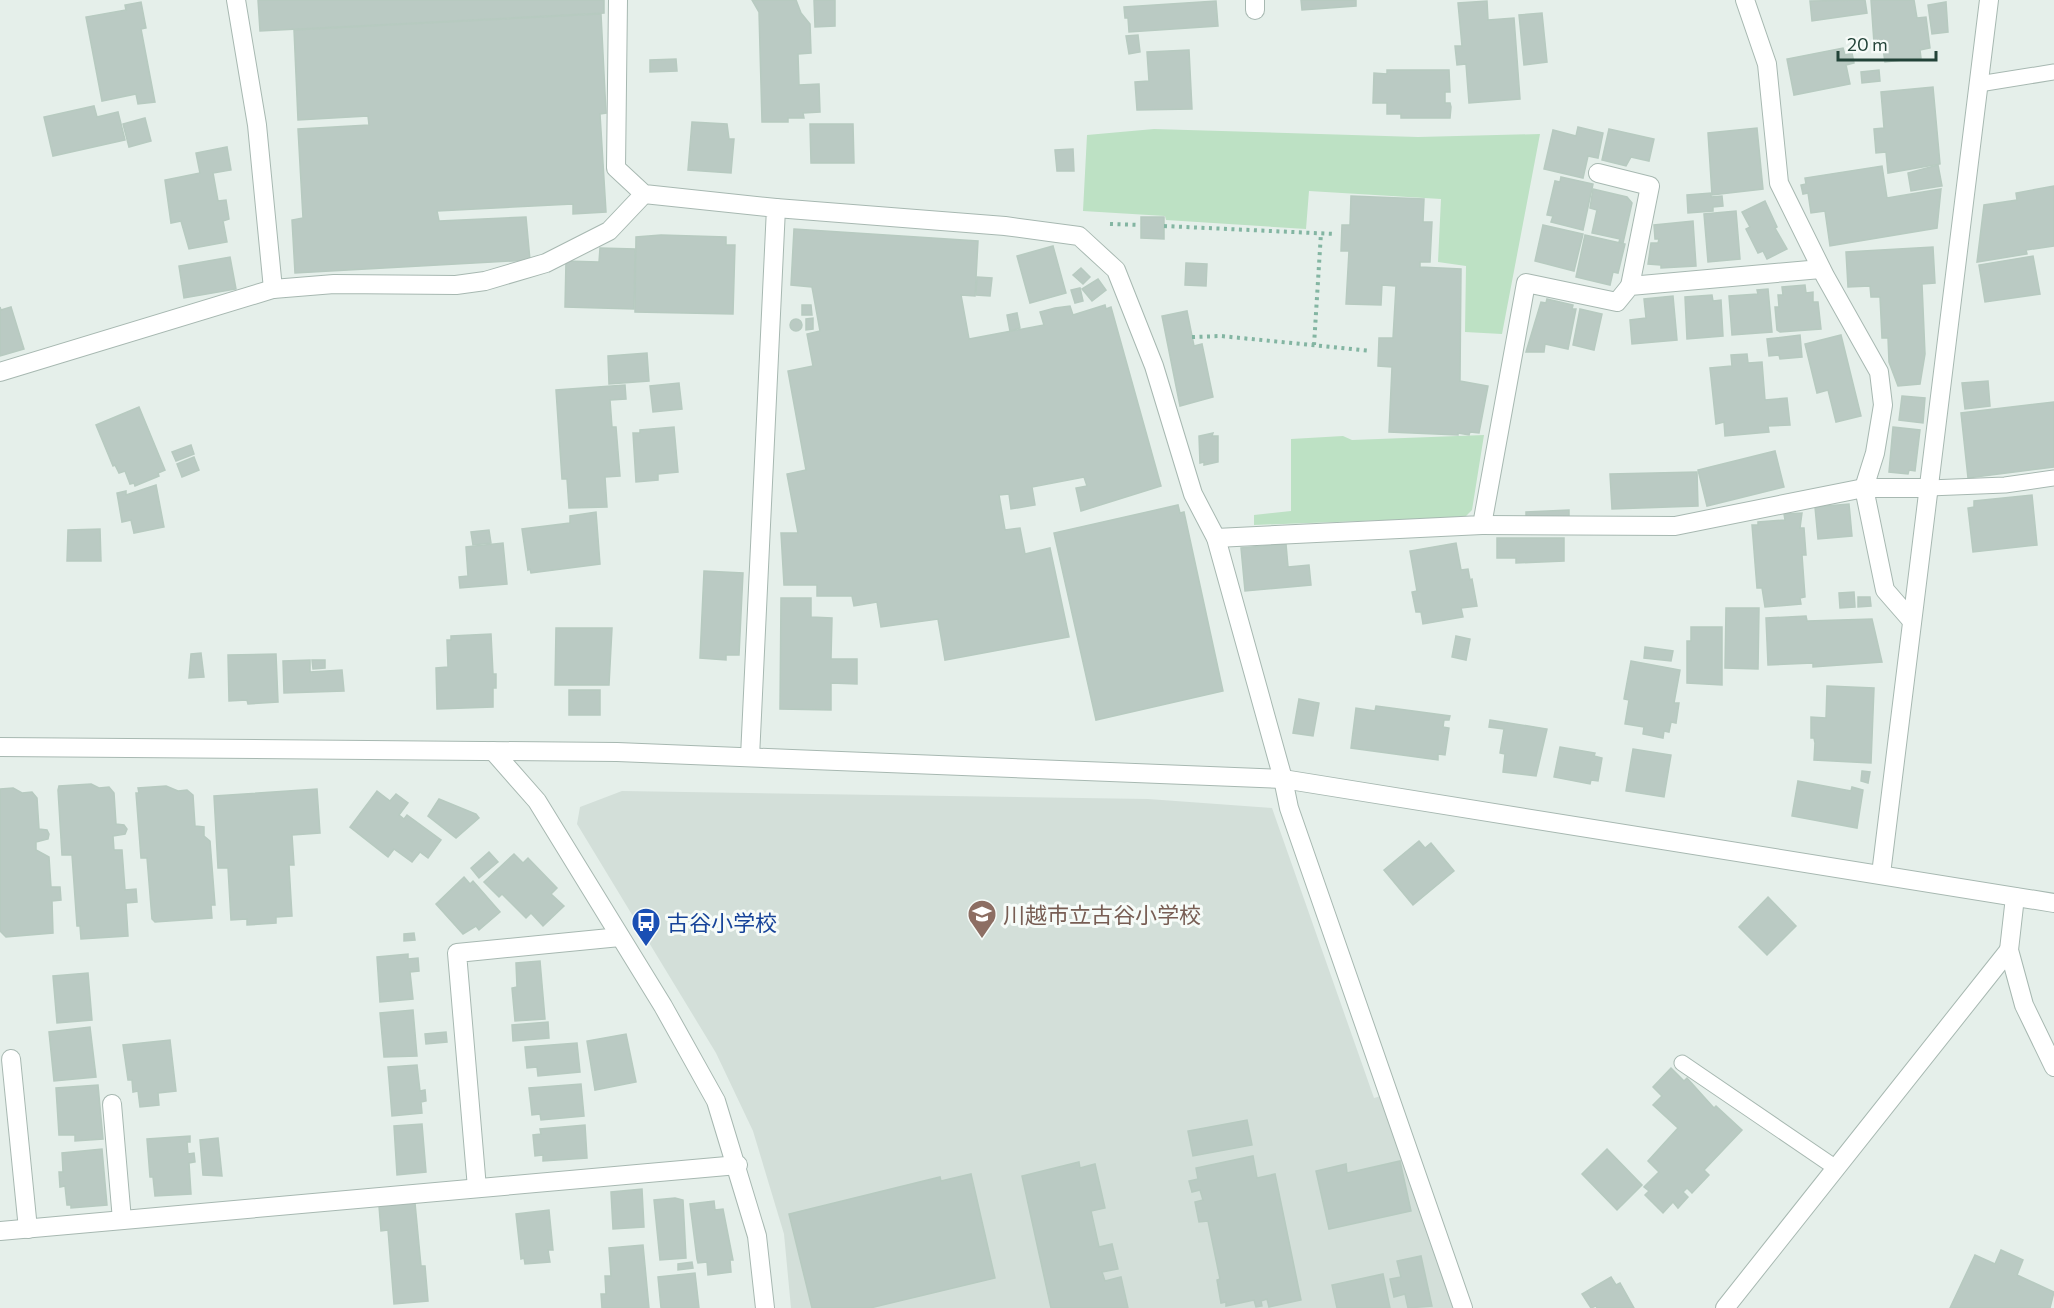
<svg xmlns="http://www.w3.org/2000/svg" width="2054" height="1308" font-family="Commissioner,'Noto Sans JP',sans-serif">
	<style>
		.built { fill: #d3dfd9 }
		.green { fill: #bde1c4 }
		.building { fill: #bacac3; stroke: #b7cac0; stroke-width: 1.5 }
		.lines { fill: none; stroke-linecap: round; stroke-linejoin: round }
		.service-casing { stroke: #a7b8b1; stroke-width: 17 }
		.minor-casing { stroke: #a7b8b1; stroke-width: 20 }
		.tertiary-casing { stroke: #a7b8b1; stroke-width: 20 }
		.path { stroke: #83b5a2; stroke-width: 4; stroke-dasharray: 3 4.5; stroke-linecap: butt }
		.service { stroke: #fff; stroke-width: 15 }
		.minor { stroke: #fff; stroke-width: 18 }
		.tertiary { stroke: #fff; stroke-width: 18 }
		.labels { text-anchor: middle; dominant-baseline: central; stroke-width: 6; stroke-linejoin: round; paint-order: stroke }
		.education-label { font-size: 22px; fill: #785e54; stroke: #f6fbf8; text-anchor: start }
		.transit-label { font-size: 22px; fill: #164399; stroke: #f6fbf8; text-anchor: start }
	</style>
	<rect width="100%" height="100%" fill="#e5efea"/>
	<path class="built" d="M622,791L1148,799L1272,808L1374,1098L1381,1096L1455,1308H791L784,1234L753,1131L716,1053L577,824L580,807Z"/>
	<g class="green">
		<path d="M1154,129L1418,137L1540,134L1502,334L1465,332L1466,266L1438,262L1441,199L1309,191L1306,229L1166,220L1165,216L1083,211L1087,135Z"/>
		<path d="M1484,435L1472,510L1465,517L1254,525V515L1291,511V439L1343,436L1352,440Z"/>
	</g>
	<g class="building">
		<path d="M258,0H604V13L260,31Z"/>
		<path d="M752,0H796L801,13L810,24L811,53L798,54L799,85L819,84L820,112L803,113L804,118H788V122H762L759,12Z"/>
		<path d="M814,0H835V26L815,27Z"/>
		<path d="M1301,0H1356V6L1302,10Z"/>
		<path d="M1865,0L1867,13L1812,21L1810,1Z"/>
		<path d="M1871,0H1914L1917,18L1926,17L1930,48L1920,50L1921,58L1885,62L1882,42L1874,43Z"/>
		<path d="M1216,1L1218,26L1129,32L1128,18H1125L1124,7Z"/>
		<path d="M1487,1L1488,20L1514,18L1520,99L1469,103L1466,64L1457,65L1455,46H1462L1458,3Z"/>
		<path d="M141,2L146,28L141,29L155,102L138,104L136,94L102,101L86,17L126,10L125,5Z"/>
		<path d="M1946,2L1948,32L1932,34L1928,5Z"/>
		<path d="M1542,13L1547,62L1524,65L1519,15Z"/>
		<path d="M601,14L606,113L600,114L606,212L573,214V204L437,211L439,221L526,217L530,260L295,273L292,220L303,218L298,129L369,125L368,116L298,120L294,30Z"/>
		<path d="M1138,35L1140,52L1129,54L1126,36Z"/>
		<path d="M1843,48L1845,55L1852,53L1854,63L1846,65L1850,84L1794,95L1787,59Z"/>
		<path d="M1189,50L1192,109L1137,110L1135,82L1149,81L1147,52Z"/>
		<path d="M676,59L677,71L650,72V60Z"/>
		<path d="M1387,70H1449L1450,92H1445V103H1450L1451,107L1450,118H1401V114H1387V103H1373L1374,73L1387,74Z"/>
		<path d="M1879,70L1880,81L1862,83L1861,72Z"/>
		<path d="M1933,87L1940,164L1888,173L1886,152L1876,153L1874,129L1884,128L1881,92Z"/>
		<path d="M94,106L97,117L118,112L125,140L53,156L44,117Z"/>
		<path d="M145,118L151,141L129,147L123,124Z"/>
		<path d="M692,122L727,124L729,139H734L731,173L688,170Z"/>
		<path d="M810,124H853L854,163H811Z"/>
		<path d="M1578,127L1603,133L1598,158L1588,156L1583,178L1544,169L1553,130L1576,136Z"/>
		<path d="M1757,128L1763,189L1712,195L1708,133Z"/>
		<path d="M1609,129L1654,139L1649,161L1631,157L1626,166L1602,160Z"/>
		<path d="M227,147L231,170L213,173L218,201L226,200L229,219L223,221L227,242L189,249L181,221L171,223L165,180L200,173L196,153Z"/>
		<path d="M1073,149L1074,171H1057L1055,150Z"/>
		<path d="M1938,165L1942,186L1911,191L1908,173Z"/>
		<path d="M1882,166L1887,198L1941,189L1937,228L1830,246L1825,211L1811,213L1808,193L1803,194L1801,185L1806,184L1805,178Z"/>
		<path d="M1561,177L1593,184L1583,230L1551,222L1553,216L1547,215L1555,181L1560,182Z"/>
		<path d="M2054,186V246L2026,250L2027,254L1977,262L1984,205L2017,200L2016,193Z"/>
		<path d="M1593,189L1627,197L1632,203L1623,243L1619,242L1620,239L1592,233L1597,210L1590,208Z"/>
		<path d="M1711,193V197L1722,196L1723,206L1713,207V211L1688,213L1687,195Z"/>
		<path d="M1351,196L1424,199L1423,222H1432L1430,262H1420V267L1461,269L1460,381L1488,386L1479,433L1470,432L1469,435L1458,433V435L1389,432L1392,367L1378,366L1379,338H1393L1396,286L1382,285L1381,305L1346,304L1349,251H1341L1342,225H1350Z"/>
		<path d="M1765,201L1777,227L1775,228L1787,249L1767,259L1763,251L1758,253L1746,229L1750,227L1742,212Z"/>
		<path d="M1736,211L1740,259L1708,262L1704,214Z"/>
		<path d="M1141,217H1164V239L1141,238Z"/>
		<path d="M1693,221L1696,266L1661,268V265L1648,264L1651,243H1658L1659,239H1655L1654,225Z"/>
		<path d="M1543,225L1583,234L1574,271L1535,261Z"/>
		<path d="M794,229L978,241L975,296L961,295L969,339L1044,325L1040,312L1055,308L1070,306L1073,315L1105,305L1106,309L1111,307L1161,486L1081,511L1076,488L1087,486L1084,477L1032,487L1035,505L1011,509L1009,494L999,495L1005,530L1020,528L1025,554L1050,548L1069,637L945,660L938,619L881,627L877,602L854,606L852,596H817V585H784L781,533H798L787,474L806,470L788,371L813,366L807,334L820,331L812,287L791,285Z"/>
		<path d="M661,235L726,237V245H735L733,314L635,312L636,237Z"/>
		<path d="M1585,235L1625,244L1618,273L1613,272L1610,285L1576,277Z"/>
		<path d="M1053,246L1066,293L1030,303L1017,256Z"/>
		<path d="M1933,247L1935,283L1922,284L1925,354L1920,384L1898,386L1889,362L1888,338H1882L1880,297H1871L1870,286L1848,287L1846,252Z"/>
		<path d="M600,248L635,249L634,309L565,307L566,261L599,262Z"/>
		<path d="M2033,256L2040,294L1985,302L1979,265Z"/>
		<path d="M230,257L236,289L184,298L179,266Z"/>
		<path d="M1186,263L1207,264L1206,286L1185,285Z"/>
		<path d="M1081,268L1090,277L1083,284L1073,275Z"/>
		<path d="M977,277L992,278L990,296L976,295Z"/>
		<path d="M1098,279L1106,290L1092,301L1082,289Z"/>
		<path d="M1805,285L1806,293L1813,292V302H1818L1821,329L1780,332L1777,330L1775,307H1779L1778,295H1783L1782,287Z"/>
		<path d="M1080,288L1083,301L1075,303L1071,290Z"/>
		<path d="M1768,289L1772,332L1732,335L1729,296L1758,294L1757,290Z"/>
		<path d="M1712,295L1713,301L1721,300L1723,336L1687,339L1685,297Z"/>
		<path d="M1673,296L1677,340L1632,344L1630,320L1646,318L1644,299Z"/>
		<path d="M1547,299L1573,305L1572,309H1576L1568,349L1545,344L1544,352H1526L1541,302L1546,303Z"/>
		<path d="M802,305H811L812,315H802Z"/>
		<path d="M0,307L1,310L11,307L24,349L0,356Z"/>
		<path d="M1580,309L1602,314L1594,350L1573,345Z"/>
		<path d="M1187,311L1194,346L1202,344L1213,397L1180,406L1162,316Z"/>
		<path d="M1017,313L1020,328L1010,331L1007,315Z"/>
		<path d="M813,318V329L806,330V319Z"/>
		<circle cx="796" cy="325" r="6"/>
		<path d="M1800,335L1802,357L1780,359L1779,355L1769,356L1767,339Z"/>
		<path d="M1841,335L1861,416L1836,422L1828,390L1817,393L1805,344Z"/>
		<path d="M647,353L649,381L609,384L608,356Z"/>
		<path d="M1747,354L1748,363L1762,362L1765,400L1787,398L1790,425L1768,426L1769,432L1725,436L1724,422L1716,424L1710,368L1732,366L1731,355Z"/>
		<path d="M1988,381L1990,406L1965,409L1962,383Z"/>
		<path d="M679,383L682,409L653,412L650,386Z"/>
		<path d="M625,385L626,399L610,400L612,427H616L620,476L605,477L607,507L569,508L567,479H562L556,390Z"/>
		<path d="M1902,396L1925,398L1923,423L1899,420Z"/>
		<path d="M2054,402V467L1968,478L1961,413Z"/>
		<path d="M139,407L165,470L158,473L159,476L135,486L134,483L130,484L125,471L119,473L115,465L113,466L96,425Z"/>
		<path d="M674,427L678,472L658,474V480L636,482L633,433H640V430Z"/>
		<path d="M1893,427L1920,430L1915,471L1909,470L1908,474L1889,472Z"/>
		<path d="M1213,433L1212,436H1218V462L1204,465V462L1200,463L1199,436Z"/>
		<path d="M191,445L194,454L176,461L172,452Z"/>
		<path d="M1775,451L1784,487L1707,506L1698,470Z"/>
		<path d="M194,457L199,470L182,477L177,464Z"/>
		<path d="M1697,472L1698,506L1612,509L1610,474Z"/>
		<path d="M156,485L164,527L134,533L131,520L122,522L117,493L126,491V495Z"/>
		<path d="M2032,495L2037,545L1973,552L1968,508L1974,507V501Z"/>
		<path d="M1849,504L1852,536L1818,539L1815,507Z"/>
		<path d="M1178,505L1180,513L1184,512L1223,691L1096,720L1054,533Z"/>
		<path d="M1569,510V518L1526,520V512Z"/>
		<path d="M596,512L600,564L531,573L530,569L528,570L522,529L570,523V516Z"/>
		<path d="M1802,513L1800,528H1804L1806,555H1802L1805,597L1800,598L1801,604L1765,607L1762,588H1757L1752,525H1758V522L1785,520L1784,514Z"/>
		<path d="M100,529L101,561H67L68,530Z"/>
		<path d="M489,530L491,543L473,545L471,532Z"/>
		<path d="M1497,538H1564V561L1516,563V558H1497Z"/>
		<path d="M503,543L507,584L460,588L459,577L468,576L466,547Z"/>
		<path d="M1456,543L1461,570L1468,569L1470,580L1472,579L1477,606L1461,608L1463,617L1423,624L1421,612H1416L1412,592L1417,591L1410,551Z"/>
		<path d="M1286,544L1288,567L1309,565L1311,585L1245,591L1241,548Z"/>
		<path d="M704,571L743,573L739,655H726V660L700,658Z"/>
		<path d="M1854,592L1855,607L1840,608L1839,593Z"/>
		<path d="M1858,597H1870L1871,606L1858,607Z"/>
		<path d="M781,598H811V617L832,618L831,659H857V684L831,683V710L780,709Z"/>
		<path d="M1726,608H1759L1758,669L1725,668Z"/>
		<path d="M1806,616L1807,621L1872,619L1882,662L1813,667V663L1768,665L1766,618Z"/>
		<path d="M1691,627H1722V685L1687,683V641H1691Z"/>
		<path d="M556,628H612L609,685H555Z"/>
		<path d="M491,634L493,674H496V688H493V707L437,709L436,668L448,667L447,640H451V636Z"/>
		<path d="M1456,636L1470,639L1466,660L1452,657Z"/>
		<path d="M1645,647L1673,651L1671,661L1644,658Z"/>
		<path d="M201,653L204,677L189,678L191,654Z"/>
		<path d="M276,654L278,702L248,704L247,700L229,701L228,655Z"/>
		<path d="M310,660V672L342,670L344,691L284,693L283,661Z"/>
		<path d="M312,660H325V668L313,669Z"/>
		<path d="M1631,661L1680,670L1674,703H1679L1676,723L1671,722L1669,732L1664,731L1663,738L1643,734L1644,727L1625,724L1629,700L1624,699Z"/>
		<path d="M1827,686L1874,688L1871,763L1814,760L1815,743L1814,738H1811V717L1826,718Z"/>
		<rect x="569" y="690" width="31" height="25"/>
		<path d="M1299,699L1319,703L1313,736L1293,733Z"/>
		<path d="M1376,706L1450,716L1449,720H1444L1443,727L1449,728L1445,755L1438,754V760L1351,748L1356,708L1375,711Z"/>
		<path d="M1490,720L1547,729L1536,776L1503,772L1505,754L1500,753L1504,729L1489,727Z"/>
		<path d="M1560,747L1595,753L1594,756L1602,758L1598,781L1591,780L1590,784L1554,777Z"/>
		<path d="M1633,749L1671,755L1664,797L1626,791Z"/>
		<path d="M1862,771L1870,772L1868,783L1861,781Z"/>
		<path d="M1798,781L1851,791L1852,787L1863,790L1857,828L1792,816Z"/>
		<path d="M91,784L99,788L109,787L114,793L116,824L124,825L127,829L125,834L113,836L114,850H122L125,890L136,889L137,902L126,903L128,936L81,939L80,926H77L72,855H62L58,790L59,786Z"/>
		<path d="M166,786L178,791L187,790L193,795L195,826L204,827V836L210,841L215,905H211L212,918L155,922L152,919L147,858H141L136,793H139L138,788Z"/>
		<path d="M13,788L22,793L32,792L37,798L39,829L47,830L49,834L48,839L36,842V850L49,857L51,887H60L61,900L52,901L53,933L6,937L0,931V789Z"/>
		<path d="M317,789L320,833L292,835L294,865H289L292,916L276,917V923L247,925V919L231,920L228,868H218L214,796Z"/>
		<path d="M377,791L390,801L396,794L408,803L399,815L404,819L407,815L441,840L428,858L420,852L412,862L394,849L388,857L350,827Z"/>
		<path d="M439,799L476,814L479,818L456,838L428,816Z"/>
		<path d="M1419,841L1425,848L1431,843L1454,871L1413,905L1384,870Z"/>
		<path d="M489,852L498,862L479,878L471,868Z"/>
		<path d="M514,854L523,863L528,858L557,888L551,894L564,906L543,926L531,913L526,918L502,894L499,897L484,882Z"/>
		<path d="M464,877L470,884L473,881L500,912L479,930L476,926L463,934L436,904Z"/>
		<path d="M1768,897L1796,926L1767,955L1739,927Z"/>
		<path d="M414,933L415,940L404,941V934Z"/>
		<path d="M408,954V959L418,958L419,971L410,972L413,999L380,1002L377,957Z"/>
		<path d="M540,961L545,1019L515,1021L512,988L517,987L516,963Z"/>
		<path d="M88,973L92,1020L57,1023L53,976Z"/>
		<path d="M413,1010L417,1056L384,1057L380,1013Z"/>
		<path d="M548,1022L549,1038L513,1041L512,1025Z"/>
		<path d="M90,1027L96,1077L54,1081L49,1032Z"/>
		<path d="M446,1032L447,1042L426,1044L425,1034Z"/>
		<path d="M626,1034L636,1082L595,1090L587,1041Z"/>
		<path d="M170,1040L176,1091L158,1093L159,1105L140,1107L138,1091L133,1092L132,1080H128L123,1045Z"/>
		<path d="M577,1043L580,1072L538,1076L537,1067L527,1068L525,1047Z"/>
		<path d="M417,1065L420,1091L425,1090L426,1101L421,1102L422,1113L392,1116L388,1067Z"/>
		<path d="M1671,1068L1684,1081L1687,1078L1714,1108L1716,1106L1742,1130L1704,1170L1709,1175L1692,1193L1687,1188L1683,1192L1688,1197L1678,1208L1673,1202L1663,1213L1645,1195L1649,1191L1644,1187L1659,1172L1648,1161L1678,1128L1653,1105L1662,1096L1653,1087Z"/>
		<path d="M581,1084L584,1116L541,1120L540,1114L532,1115L529,1088Z"/>
		<path d="M98,1085L103,1139L75,1141V1135H59L56,1088Z"/>
		<path d="M1247,1120L1252,1145L1193,1156L1188,1131Z"/>
		<path d="M422,1124L426,1172L397,1175L394,1126Z"/>
		<path d="M585,1125L587,1158L543,1161V1155L535,1156L533,1135L541,1134L540,1129Z"/>
		<path d="M190,1136V1142H187L188,1154L194,1153L195,1162L189,1163L191,1194L155,1196L153,1177H150L147,1139Z"/>
		<path d="M218,1138L222,1176L203,1175L200,1140Z"/>
		<path d="M102,1149L107,1205L71,1208V1205H67L65,1186L60,1187L59,1172H63L62,1153Z"/>
		<path d="M1607,1149L1642,1185L1617,1210L1582,1174Z"/>
		<path d="M1253,1156L1257,1178L1275,1174L1301,1300L1269,1307L1267,1299L1261,1301L1262,1306L1256,1307L1254,1300L1226,1306V1302L1221,1303L1217,1280L1220,1279L1208,1221L1199,1222L1195,1202L1203,1200L1200,1190L1192,1192L1189,1181L1198,1179L1196,1168Z"/>
		<path d="M1400,1161L1411,1211L1329,1229L1316,1171L1346,1164L1347,1173Z"/>
		<path d="M1079,1162L1080,1168L1095,1164L1105,1208L1091,1211L1099,1247L1112,1244L1118,1269L1102,1272L1105,1281L1121,1277L1128,1308H1051L1022,1176Z"/>
		<path d="M971,1174L995,1278L870,1308H812L789,1214L940,1177L941,1181Z"/>
		<path d="M642,1189L644,1227L613,1229L611,1192Z"/>
		<path d="M675,1198L683,1200L686,1258L660,1260L654,1200Z"/>
		<path d="M714,1201L715,1210L723,1209L733,1260H730L731,1272L708,1275L707,1262L698,1263L697,1259L690,1204Z"/>
		<path d="M415,1203L421,1266H425L428,1301L394,1304L388,1230L381,1231L379,1206Z"/>
		<path d="M549,1210L553,1250H548L550,1262L525,1264L524,1258L521,1259L516,1214Z"/>
		<path d="M643,1245L649,1308H602L601,1294H606L605,1276H611L609,1248Z"/>
		<path d="M2001,1250L2023,1260L2017,1275L2054,1292L2050,1308H1950L1975,1255L1995,1264Z"/>
		<path d="M1421,1256L1432,1306L1408,1308L1405,1294L1394,1297L1390,1279L1401,1277L1397,1261Z"/>
		<path d="M692,1262L693,1268L678,1270V1264Z"/>
		<path d="M695,1273L699,1308H661L658,1277Z"/>
		<path d="M1383,1274L1390,1308H1337L1332,1285Z"/>
		<path d="M1611,1277L1616,1285L1620,1283L1634,1308H1597L1596,1306L1591,1308L1582,1294Z"/>
	</g>
	<g class="lines">
		<g class="service-casing">
			<g id="service">
				<path d="M1979,84L2054,72"/>
				<path d="M1929,488L2005,485L2054,478"/>
				<path d="M1682,1063L1836,1168"/>
			</g>
		</g>
		<g class="minor-casing">
			<g id="minor">
				<path d="M236,0L257,125L273,289"/>
				<path d="M618,0L616,168L644,194L776,208L750,757"/>
				<path d="M1255,0V10"/>
				<path d="M1745,0L1767,64L1779,183L1825,276L1879,372L1883,405L1875,453L1864,488L1885,590L1912,621"/>
				<path d="M1598,173L1650,186L1630,286"/>
				<path d="M776,208L1005,226L1079,236L1116,270L1154,366L1193,494L1216,538L1283,779L1289,808L1463,1308"/>
				<path d="M0,372L273,289L334,284L456,285L485,281L546,263L609,231L644,194"/>
				<path d="M1482,525L1675,526L1864,488H1929"/>
				<path d="M1216,538L1482,525L1526,283L1617,302L1630,286L1821,269"/>
				<path d="M493,751L537,801L663,1006L716,1101L757,1236L765,1308"/>
				<path d="M1881,874L1989,0"/>
				<path d="M2015,897L2009,950L2024,1005L2054,1067"/>
				<path d="M11,1059L28,1229"/>
				<path d="M112,1104L122,1220"/>
				<path d="M477,1188L457,953L620,937"/>
				<path d="M0,1231L738,1165"/>
				<path d="M1725,1308L2009,950"/>
			</g>
		</g>
		<g class="tertiary-casing">
			<path id="tertiary" d="M0,747L617,752L1283,779L2054,903"/>
		</g>
		<g class="path">
			<path d="M1110,224L1140,225"/>
			<path d="M1164,226L1335,234"/>
			<path d="M1192,337L1221,336L1371,351"/>
			<path d="M1314,345L1321,233"/>
		</g>
		<use href="#service" class="service"/>
		<use href="#minor" class="minor"/>
		<use href="#tertiary" class="tertiary"/>
	</g>
	<defs>
		<g id="school-pin" transform="scale(1.5)"><path d="M0 17L-7.5 6A9.5 9.5 0 1 1 7.5 6Z" fill="#8d6e63" stroke="#f6fbf8"/><path d="M0-5L7-2L0 1L-7-2ZM-4 1L0 2.5L4 1V4Q0 6-4 4Z" fill="#fff"/></g>
		<g id="bus-pin" transform="scale(1.5)"><path d="M0 17L-7.5 6A9.5 9.5 0 1 1 7.5 6Z" fill="#1a4fb4" stroke="#f6fbf8"/><path d="M-5-6H5V4H4V6H2V4H-2V6H-4V4H-5ZM-3.5-4V0h7V-4ZM-3.5 1.2v1.5H-2V1.2ZM2 1.2v1.5H3.5V1.2Z" fill="#fff"/></g>
	</defs>
	<g fill-rule="evenodd">
		<use href="#school-pin" x="982" y="914"/>
		<use href="#bus-pin" x="646" y="922"/>
	</g>
	<g class="labels">
		<g class="education-label">
			<text x="1003" y="914">川越市立古谷小学校</text>
		</g>
		<g class="transit-label">
			<text x="667" y="922">古谷小学校</text>
		</g>
	</g>
	<path d="M1838 51v9h98v-9" fill="none" stroke="#224338" stroke-width="3"/>
	<text x="1847" y="51" font-size="18" fill="#224338" stroke="#f6fbf8" stroke-width="4.5" paint-order="stroke">20 m</text>
</svg>
